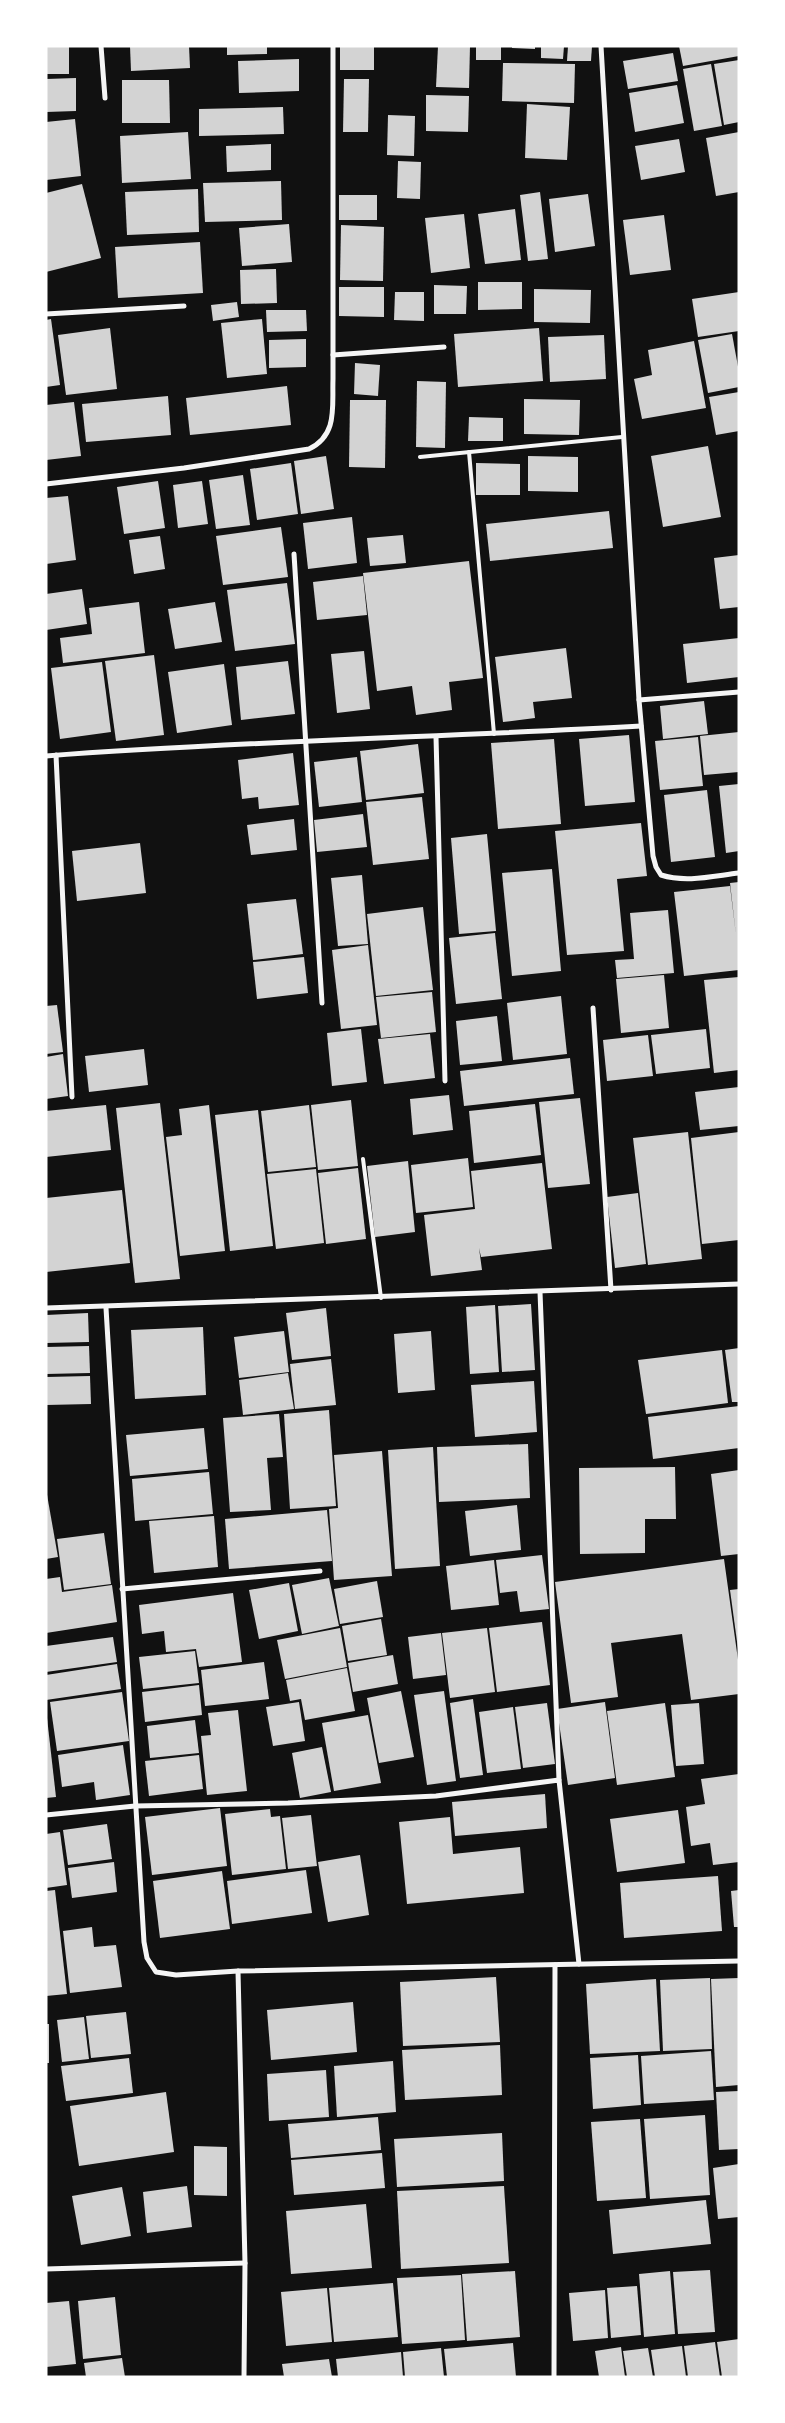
<svg xmlns="http://www.w3.org/2000/svg" width="785" height="2423" font-family="'Times New Roman',serif">
	<style>
		.building { fill: #d3d3d3 }
		.lines { fill: none; stroke-linecap: round; stroke-linejoin: round }
		.service { stroke: #f5f5f5; stroke-width: 4 }
		.minor { stroke: #f5f5f5; stroke-width: 5 }
	</style>
	<rect width="100%" height="100%" fill="#111"/>
	<g class="building">
		<path d="M130,46H189L190,68L131,71Z"/>
		<path d="M227,46H267V54L227,55Z"/>
		<rect x="340" y="46" width="34" height="24"/>
		<path d="M438,46H470L469,88L436,87Z"/>
		<rect x="476" y="46" width="25" height="14"/>
		<path d="M512,46H535V49L512,48Z"/>
		<path d="M541,46H564L563,59L541,58Z"/>
		<path d="M568,46H592L591,61H567Z"/>
		<path d="M679,46H739V56L683,66Z"/>
		<rect x="46" y="47" width="23" height="27"/>
		<path d="M673,53L678,81L628,89L623,61Z"/>
		<path d="M299,59V91L239,93L238,61Z"/>
		<path d="M739,60V122L724,125L714,64Z"/>
		<path d="M503,63L575,64L574,103L502,101Z"/>
		<path d="M711,64L722,126L694,131L683,69Z"/>
		<path d="M76,78V111L46,112V79Z"/>
		<path d="M344,79H369L368,132H343Z"/>
		<path d="M122,80H169L170,123H122Z"/>
		<path d="M677,85L684,123L635,132L629,93Z"/>
		<path d="M426,95L469,96L468,132L426,131Z"/>
		<path d="M527,104L570,107L567,160L525,158Z"/>
		<path d="M283,107L284,134L199,136V109Z"/>
		<path d="M388,115L415,116L414,156L387,155Z"/>
		<path d="M75,119L81,176L46,180V122Z"/>
		<path d="M188,132L191,179L122,183L120,136Z"/>
		<path d="M739,132V192L716,196L706,138Z"/>
		<path d="M679,139L685,172L641,180L635,146Z"/>
		<path d="M271,144V170L227,172L226,146Z"/>
		<path d="M398,161L421,162L420,199L397,198Z"/>
		<path d="M281,181L282,220L205,222L203,183Z"/>
		<path d="M82,184L101,258L46,272V193Z"/>
		<path d="M198,189L199,232L127,235L125,192Z"/>
		<path d="M540,192L548,259L528,261L520,195Z"/>
		<path d="M588,194L595,246L555,252L549,199Z"/>
		<rect x="339" y="195" width="38" height="25"/>
		<path d="M515,209L521,260L485,264L478,214Z"/>
		<path d="M464,214L470,268L431,273L425,218Z"/>
		<path d="M664,215L671,270L630,275L623,220Z"/>
		<path d="M289,224L292,262L242,266L239,228Z"/>
		<path d="M341,225L384,227L383,281L340,280Z"/>
		<path d="M200,242L203,293L118,298L115,247Z"/>
		<path d="M276,269L277,303L241,304L240,270Z"/>
		<path d="M478,282H522V309L478,310Z"/>
		<path d="M434,285L467,286L466,314H434Z"/>
		<path d="M339,287H384V317L339,316Z"/>
		<path d="M534,289L591,290L590,323L534,322Z"/>
		<path d="M395,292H424V321L394,320Z"/>
		<path d="M739,292V331L698,337L692,299Z"/>
		<path d="M237,302L239,317L213,321L211,305Z"/>
		<path d="M266,310H306L307,331L267,332Z"/>
		<path d="M51,319L60,385L46,387V320Z"/>
		<path d="M262,319L267,374L227,378L221,323Z"/>
		<path d="M110,328L117,389L66,395L58,335Z"/>
		<path d="M539,328L543,381L458,387L454,334Z"/>
		<path d="M732,334L739,372V387L708,393L698,340Z"/>
		<path d="M604,335L606,379L550,382L548,337Z"/>
		<path d="M306,339V367L269,368V340Z"/>
		<path d="M694,341L706,408L642,419L634,379L652,375L648,350Z"/>
		<path d="M355,363L380,365L378,396L354,394Z"/>
		<path d="M417,381L446,382L445,448L416,447Z"/>
		<path d="M287,386L291,425L190,435L186,398Z"/>
		<path d="M739,392V431L716,435L709,397Z"/>
		<path d="M168,396L171,435L86,442L82,404Z"/>
		<path d="M524,399L580,400L579,435L524,434Z"/>
		<path d="M350,400H386L385,468L349,467Z"/>
		<path d="M74,402L81,456L46,460V405Z"/>
		<path d="M469,417L503,418V441H468Z"/>
		<path d="M708,446L721,517L663,527L651,456Z"/>
		<path d="M326,456L334,509L301,514L294,461Z"/>
		<path d="M528,456L578,457V492L528,491Z"/>
		<path d="M291,463L298,514L257,520L250,469Z"/>
		<path d="M476,463L520,464V495H476Z"/>
		<path d="M243,475L250,525L216,529L209,480Z"/>
		<path d="M158,481L165,528L124,534L117,487Z"/>
		<path d="M202,481L208,524L178,528L173,485Z"/>
		<path d="M68,496L76,560L46,564V498Z"/>
		<path d="M609,511L613,548L490,561L486,524Z"/>
		<path d="M352,517L357,563L308,569L303,523Z"/>
		<path d="M281,527L288,577L223,585L216,536Z"/>
		<path d="M403,535L406,563L370,566L367,538Z"/>
		<path d="M160,536L165,569L134,574L129,540Z"/>
		<path d="M739,555V607L720,609L714,558Z"/>
		<path d="M469,561L483,678L449,682L452,710L416,715L412,686L377,691L363,573Z"/>
		<path d="M363,576L367,615L317,620L313,582Z"/>
		<path d="M287,583L295,644L235,651L227,590Z"/>
		<path d="M82,589L87,624L46,630V594Z"/>
		<path d="M139,602L145,653L63,663L60,638L92,634L89,608Z"/>
		<path d="M215,602L222,642L175,649L168,609Z"/>
		<path d="M739,638V677L687,683L683,644Z"/>
		<path d="M566,648L572,698L533,702L535,718L503,722L495,657Z"/>
		<path d="M364,651L370,709L337,713L331,654Z"/>
		<path d="M154,655L164,735L116,741L105,661Z"/>
		<path d="M288,661L295,714L241,720L236,667Z"/>
		<path d="M102,662L111,732L60,739L51,668Z"/>
		<path d="M224,664L232,725L177,733L168,672Z"/>
		<path d="M704,701L708,734L663,739L660,706Z"/>
		<path d="M739,732V772L704,775L700,736Z"/>
		<path d="M629,735L635,802L585,806L579,739Z"/>
		<path d="M698,737L703,786L660,790L655,741Z"/>
		<path d="M554,739L561,824L498,829L491,743Z"/>
		<path d="M418,744L424,793L366,800L360,751Z"/>
		<path d="M293,753L299,805L259,809L258,797L242,799L238,760Z"/>
		<path d="M357,757L362,802L319,807L314,762Z"/>
		<path d="M739,784V851L726,853L719,786Z"/>
		<path d="M707,790L715,857L671,862L664,795Z"/>
		<path d="M422,797L429,859L373,865L366,802Z"/>
		<path d="M363,814L367,847L317,852L314,820Z"/>
		<path d="M294,819L297,850L251,855L247,825Z"/>
		<path d="M641,823L647,876L617,879L624,951L567,955L555,831Z"/>
		<path d="M487,834L496,931L459,934L451,838Z"/>
		<path d="M140,843L146,893L77,901L72,851Z"/>
		<path d="M552,869L561,971L512,976L502,873Z"/>
		<path d="M362,875L368,944L338,946L331,878Z"/>
		<path d="M739,882V970L684,976L674,892L730,886L736,935L730,883Z"/>
		<path d="M296,899L303,954L253,960L247,904Z"/>
		<path d="M423,907L433,990L376,996L367,914Z"/>
		<path d="M668,910L674,973L617,978L615,960L634,959L630,913Z"/>
		<path d="M495,933L502,999L456,1004L449,938Z"/>
		<path d="M368,945L377,1025L341,1029L332,950Z"/>
		<path d="M304,957L308,993L257,999L253,962Z"/>
		<path d="M664,975L669,1028L621,1033L616,979Z"/>
		<path d="M739,977V1070L714,1073L704,980Z"/>
		<path d="M432,992L436,1032L381,1038L376,997Z"/>
		<path d="M561,996L567,1054L513,1060L507,1003Z"/>
		<path d="M57,1005L63,1052L46,1054V1006Z"/>
		<path d="M497,1016L502,1061L460,1065L456,1021Z"/>
		<path d="M361,1029L367,1082L332,1086L327,1033Z"/>
		<path d="M706,1029L710,1068L656,1074L651,1035Z"/>
		<path d="M430,1034L435,1078L384,1084L378,1039Z"/>
		<path d="M648,1035L653,1076L607,1081L603,1040Z"/>
		<path d="M144,1049L148,1085L89,1092L85,1056Z"/>
		<path d="M63,1054L68,1096L46,1099V1057Z"/>
		<path d="M570,1058L574,1094L464,1106L460,1071Z"/>
		<path d="M739,1087V1126L700,1130L695,1092Z"/>
		<path d="M449,1095L453,1130L413,1135L410,1099Z"/>
		<path d="M580,1098L590,1184L548,1188L539,1102Z"/>
		<path d="M351,1100L358,1166L318,1170L311,1105Z"/>
		<path d="M160,1103L180,1279L135,1283L116,1108Z"/>
		<path d="M535,1104L541,1155L474,1163L469,1111Z"/>
		<path d="M106,1105L111,1150L46,1157V1111Z"/>
		<path d="M209,1105L225,1251L180,1256L166,1137L182,1135L179,1109Z"/>
		<path d="M309,1105L316,1167L268,1172L261,1111Z"/>
		<path d="M258,1110L273,1246L230,1251L215,1115Z"/>
		<path d="M688,1132L702,1259L648,1265L633,1138Z"/>
		<path d="M739,1132V1240L702,1244L691,1138Z"/>
		<path d="M468,1158L473,1207L416,1213L411,1165Z"/>
		<path d="M408,1161L415,1232L375,1237L367,1166Z"/>
		<path d="M542,1163L552,1249L481,1257L479,1248L482,1270L431,1276L424,1215L475,1209L471,1171Z"/>
		<path d="M358,1168L366,1239L326,1244L318,1173Z"/>
		<path d="M316,1169L324,1243L276,1249L267,1174Z"/>
		<path d="M122,1190L130,1263L46,1272V1198Z"/>
		<path d="M638,1193L646,1264L615,1268L607,1197Z"/>
		<path d="M531,1304L535,1370L502,1372L498,1306Z"/>
		<path d="M495,1305L499,1372L470,1374L466,1307Z"/>
		<path d="M326,1308L331,1356L292,1360L286,1313Z"/>
		<path d="M88,1313L89,1342L46,1343V1315Z"/>
		<path d="M203,1327L206,1395L135,1399L131,1330Z"/>
		<path d="M284,1331L289,1372L239,1378L234,1337Z"/>
		<path d="M431,1331L435,1390L398,1393L394,1334Z"/>
		<path d="M89,1346L90,1373L46,1374V1347Z"/>
		<path d="M739,1348V1402H732L725,1350Z"/>
		<path d="M722,1350L728,1403L646,1414L638,1360Z"/>
		<path d="M331,1359L336,1405L295,1409L290,1364Z"/>
		<path d="M288,1373L294,1409L243,1415L239,1380Z"/>
		<path d="M90,1376L91,1404L46,1405V1377Z"/>
		<path d="M534,1381L537,1432L475,1437L471,1385Z"/>
		<path d="M739,1406V1448L653,1459L648,1417Z"/>
		<path d="M329,1410L336,1506L290,1509L284,1414Z"/>
		<path d="M279,1414L283,1457L267,1458L271,1510L230,1512L223,1418Z"/>
		<path d="M204,1428L208,1469L130,1476L126,1435Z"/>
		<path d="M528,1444L530,1498L439,1502L437,1447Z"/>
		<path d="M433,1447L440,1566L395,1569L388,1450Z"/>
		<path d="M382,1451L392,1576L334,1580L329,1509L338,1508L334,1455Z"/>
		<path d="M675,1467L676,1519H645V1553L580,1554L579,1468Z"/>
		<path d="M739,1470V1554L721,1556L711,1474Z"/>
		<path d="M209,1472L213,1514L135,1521L132,1479Z"/>
		<path d="M46,1489L58,1557L46,1559Z"/>
		<path d="M517,1505L521,1550L470,1556L465,1511Z"/>
		<path d="M327,1510L332,1561L229,1569L225,1519Z"/>
		<path d="M214,1516L218,1567L154,1573L149,1521Z"/>
		<path d="M104,1533L111,1584L64,1590L57,1539Z"/>
		<path d="M542,1555L549,1609L520,1612L517,1591L500,1593L496,1560Z"/>
		<path d="M724,1559L739,1667V1694L691,1700L682,1634L611,1643L618,1697L571,1703L555,1582Z"/>
		<path d="M494,1560L499,1605L451,1610L446,1566Z"/>
		<path d="M60,1577L62,1592L112,1585L117,1622L46,1633V1579Z"/>
		<path d="M329,1578L339,1626L302,1634L292,1585Z"/>
		<path d="M377,1581L383,1617L340,1624L334,1589Z"/>
		<path d="M289,1583L298,1631L259,1639L249,1590Z"/>
		<path d="M739,1589V1649H738L730,1590Z"/>
		<path d="M233,1593L242,1662L199,1667L196,1649L166,1652L164,1631L142,1634L139,1605Z"/>
		<path d="M381,1619L387,1655L348,1661L342,1626Z"/>
		<path d="M542,1622L550,1685L497,1692L489,1628Z"/>
		<path d="M340,1628L347,1667L285,1679L277,1640Z"/>
		<path d="M487,1628L495,1692L450,1698L442,1633Z"/>
		<path d="M441,1633L446,1675L413,1679L408,1637Z"/>
		<path d="M113,1637L117,1662L46,1672V1646Z"/>
		<path d="M195,1651L199,1683L143,1689L139,1657Z"/>
		<path d="M393,1655L398,1684L353,1692L348,1663Z"/>
		<path d="M264,1662L269,1699L205,1706L201,1670Z"/>
		<path d="M117,1664L121,1689L46,1700V1675Z"/>
		<path d="M347,1668L355,1711L305,1720L301,1699L290,1701L286,1680Z"/>
		<path d="M199,1685L202,1715L145,1722L142,1692Z"/>
		<path d="M401,1691L414,1757L379,1763L367,1698Z"/>
		<path d="M444,1691L456,1781L427,1785L414,1695Z"/>
		<path d="M122,1692L129,1741L57,1751L50,1702Z"/>
		<path d="M473,1699L483,1775L460,1778L450,1703Z"/>
		<path d="M299,1702L305,1741L273,1746L266,1707Z"/>
		<path d="M605,1702L615,1778L568,1785L557,1709Z"/>
		<path d="M547,1703L555,1764L523,1768L515,1707Z"/>
		<path d="M665,1703L675,1777L617,1785L607,1711Z"/>
		<path d="M699,1703L704,1764L676,1766L671,1705Z"/>
		<path d="M513,1707L521,1769L487,1773L479,1712Z"/>
		<path d="M46,1709L56,1797L46,1798Z"/>
		<path d="M238,1710L247,1791L207,1795L201,1736L211,1735L208,1713Z"/>
		<path d="M368,1715L381,1783L334,1791L322,1723Z"/>
		<path d="M195,1720L199,1753L150,1758L147,1726Z"/>
		<path d="M123,1745L130,1795L96,1800L94,1782L62,1787L58,1755Z"/>
		<path d="M322,1747L331,1792L300,1798L292,1753Z"/>
		<path d="M199,1755L203,1789L149,1796L145,1761Z"/>
		<path d="M739,1774V1862L713,1865L710,1843L691,1846L686,1807L705,1804L701,1779Z"/>
		<path d="M545,1794L547,1828L455,1836L452,1802Z"/>
		<path d="M220,1808L227,1866L152,1875L145,1817Z"/>
		<path d="M270,1809L271,1817L280,1816L286,1869L232,1875L225,1814Z"/>
		<path d="M678,1810L685,1863L617,1872L610,1819Z"/>
		<path d="M311,1815L317,1866L288,1869L282,1818Z"/>
		<path d="M450,1817L453,1854L520,1847L524,1893L407,1904L399,1822Z"/>
		<path d="M107,1824L112,1859L68,1865L63,1830Z"/>
		<path d="M60,1832L67,1885L46,1888V1834Z"/>
		<path d="M360,1855L369,1915L328,1922L318,1862Z"/>
		<path d="M114,1862L117,1892L72,1898L68,1868Z"/>
		<path d="M306,1870L312,1913L232,1924L227,1881Z"/>
		<path d="M222,1871L230,1929L160,1938L153,1881Z"/>
		<path d="M718,1876L722,1931L624,1938L620,1883Z"/>
		<path d="M55,1890L67,1994L46,1996V1891Z"/>
		<path d="M739,1890V1927H734L731,1891Z"/>
		<path d="M92,1927L94,1947L116,1945L122,1987L70,1993L63,1931Z"/>
		<path d="M496,1977L500,2042L403,2046L400,1982Z"/>
		<path d="M710,1978L712,2049L663,2051L660,1980Z"/>
		<path d="M739,1978V2085L716,2087L711,1979Z"/>
		<path d="M656,1979L660,2051L590,2054L586,1984Z"/>
		<path d="M353,2002L357,2052L271,2060L267,2010Z"/>
		<path d="M126,2012L131,2054L91,2058L86,2016Z"/>
		<path d="M84,2017L89,2059L62,2062L57,2020Z"/>
		<rect x="46" y="2024" width="3" height="39"/>
		<path d="M500,2045L502,2095L405,2100L402,2050Z"/>
		<path d="M711,2051L714,2100L644,2104L641,2056Z"/>
		<path d="M638,2055L641,2105L593,2109L590,2058Z"/>
		<path d="M129,2058L133,2093L66,2101L61,2066Z"/>
		<path d="M393,2061L396,2112L337,2117L334,2066Z"/>
		<path d="M326,2070L329,2117L269,2121L267,2074Z"/>
		<path d="M739,2091V2149L719,2150L716,2092Z"/>
		<path d="M166,2092L174,2152L79,2166L70,2106Z"/>
		<path d="M705,2115L710,2195L650,2199L644,2119Z"/>
		<path d="M378,2117L381,2150L291,2158L288,2124Z"/>
		<path d="M640,2119L646,2198L597,2201L591,2122Z"/>
		<path d="M502,2133L504,2181L397,2187L394,2139Z"/>
		<path d="M194,2146L227,2147V2196L194,2195Z"/>
		<path d="M382,2153L385,2188L294,2195L291,2160Z"/>
		<path d="M739,2164V2217L718,2219L713,2168Z"/>
		<path d="M187,2186L192,2227L147,2233L143,2192Z"/>
		<path d="M504,2186L509,2263L401,2269L397,2191Z"/>
		<path d="M122,2187L131,2236L81,2245L72,2196Z"/>
		<path d="M706,2200L711,2244L613,2254L609,2210Z"/>
		<path d="M366,2204L372,2268L291,2274L286,2211Z"/>
		<path d="M710,2270L715,2332L678,2334L673,2272Z"/>
		<path d="M515,2271L520,2337L467,2341L462,2274Z"/>
		<path d="M670,2271L675,2334L644,2337L639,2274Z"/>
		<path d="M461,2275L465,2340L402,2344L397,2278Z"/>
		<path d="M393,2283L398,2337L334,2342L329,2288Z"/>
		<path d="M637,2286L641,2335L611,2338L607,2288Z"/>
		<path d="M327,2288L332,2342L286,2346L281,2292Z"/>
		<path d="M605,2290L608,2338L573,2341L569,2293Z"/>
		<path d="M115,2297L121,2355L83,2359L78,2301Z"/>
		<path d="M69,2301L76,2364L46,2367V2303Z"/>
		<path d="M739,2339V2377H722L717,2342Z"/>
		<path d="M715,2342L720,2377H688L684,2346Z"/>
		<path d="M513,2343L516,2377H447L444,2349Z"/>
		<path d="M682,2346L686,2377H655L651,2350Z"/>
		<path d="M621,2347L625,2377H599L595,2351Z"/>
		<path d="M441,2348L444,2377H405L403,2352Z"/>
		<path d="M648,2348L653,2377H627L623,2351Z"/>
		<path d="M401,2352L403,2377H338L336,2359Z"/>
		<path d="M122,2358L125,2377H86L84,2363Z"/>
		<path d="M329,2359L332,2377H284L282,2364Z"/>
	</g>
	<g class="lines">
		<g class="service">
			<path d="M469,452L494,734"/>
			<path d="M420,457L622,437"/>
			<path d="M363,1159L381,1298"/>
		</g>
		<g class="minor">
			<path d="M101,46L105,98"/>
			<path d="M601,46L639,700L653,856L656,867L661,875C686,883 713,876 739,873"/>
			<path d="M46,314L184,306"/>
			<path d="M333,355L444,347"/>
			<path d="M46,484L184,468L309,449C338,435 332,407 333,379V46"/>
			<path d="M294,554L322,1003"/>
			<path d="M639,700L739,692"/>
			<path d="M436,737L445,1081"/>
			<path d="M56,755L72,1097"/>
			<path d="M46,756C244,741 443,737 641,726"/>
			<path d="M593,1008L611,1290"/>
			<path d="M540,1292L559,1780"/>
			<path d="M46,1308L739,1284"/>
			<path d="M106,1308L144,1942L147,1958L156,1972L176,1975L238,1971"/>
			<path d="M122,1589L320,1571"/>
			<path d="M46,1815L135,1806L288,1803L436,1796L559,1780L579,1964"/>
			<path d="M46,2269L245,2263"/>
			<path d="M244,2377L245,2263L238,1971L739,1961"/>
			<path d="M554,2377L555,1965"/>
		</g>
	</g>
	<rect width="785" height="2423" fill="none" stroke="#ffffff" stroke-width="95"/>
</svg>
